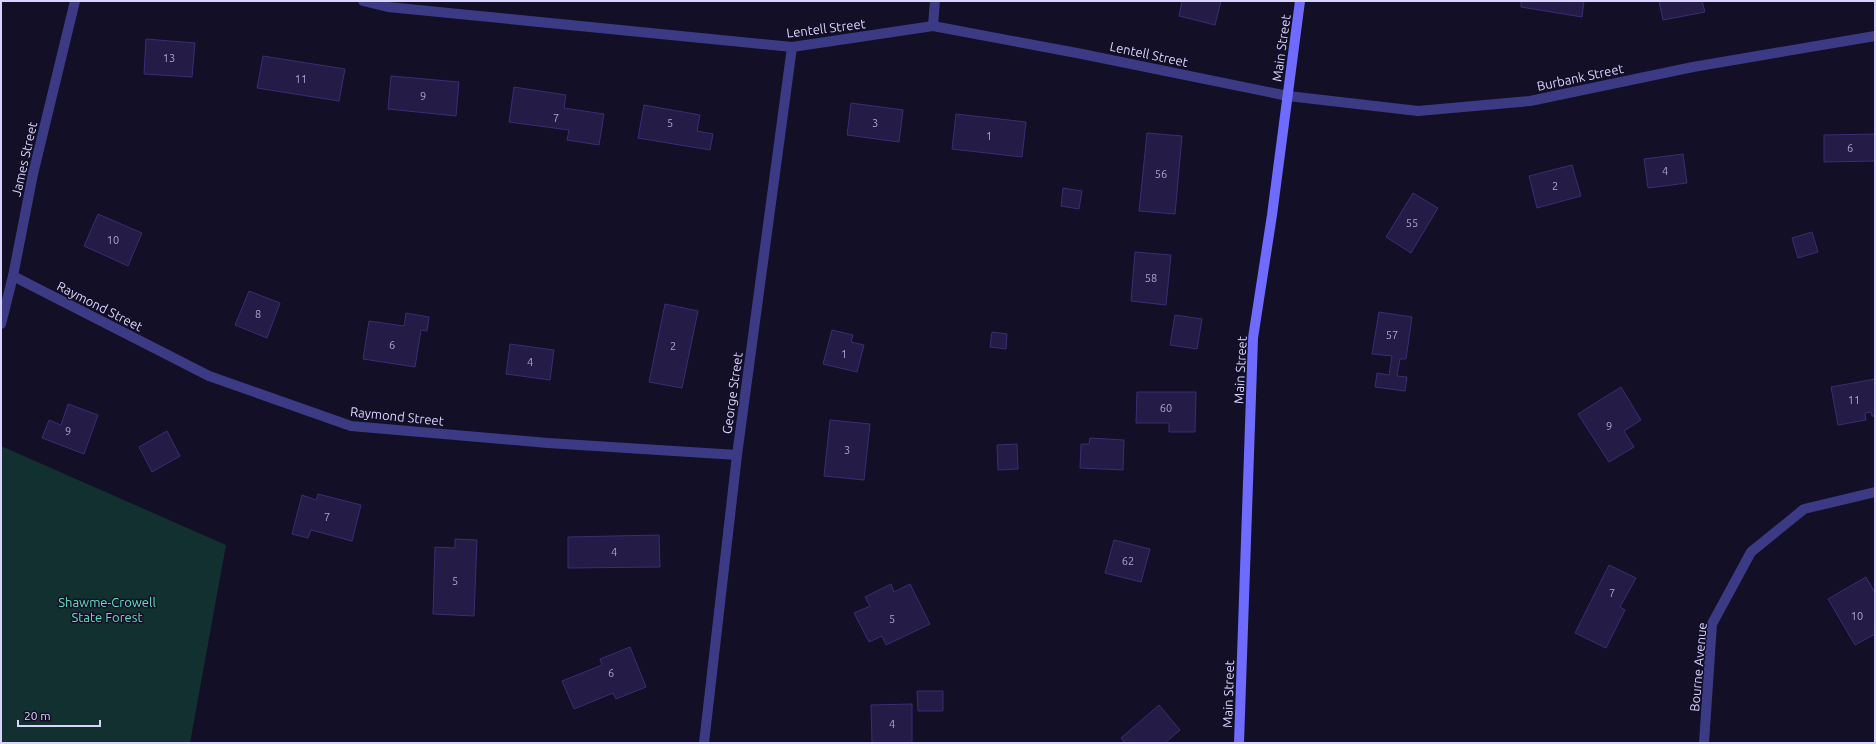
<svg xmlns="http://www.w3.org/2000/svg" width="1876" height="744" font-family="Ubuntu,sans-serif">
	<style>
		.green { fill: #12302f }
		.building { fill: #241b47; stroke: #3b2d73 }
		.lines { fill: none; stroke-linecap: round; stroke-linejoin: round }
		.street { stroke: #3d3a85; stroke-width: 10 }
		.secondary { stroke: #6f6bff; stroke-width: 10 }
		.labels { text-anchor: middle; dominant-baseline: central; stroke-width: 3; stroke-linejoin: round; paint-order: stroke }
		.number-label { font-size: 11px; fill: #aca6d1 }
		.street-label { font-size: 13px; fill: #d9d4ff; stroke: #130f26 }
		.park-label { font-size: 13px; fill: #5fe0c0; stroke: #130f26 }
	</style>
	<rect width="100%" height="100%" fill="#130f26"/>
	<path class="green" d="M1,446L226,545L190,743H1Z"/>
	<g class="building">
		<path d="M1182,1H1221L1215,25L1179,16Z"/>
		<path d="M1521,1H1584L1582,17L1521,7Z"/>
		<path d="M1659,1H1702L1705,12L1663,20Z"/>
		<path d="M146,39L195,43L192,77L144,74Z"/>
		<path d="M263,56L345,69L339,101L257,88Z"/>
		<path d="M391,76L459,82L456,116L388,109Z"/>
		<path d="M514,87L566,95L564,108L604,114L599,145L567,140L569,130L509,122Z"/>
		<path d="M851,103L903,110L899,142L847,135Z"/>
		<path d="M644,105L700,115L697,131L713,134L710,150L638,138Z"/>
		<path d="M956,114L1026,122L1022,157L952,149Z"/>
		<path d="M1147,133L1182,136L1175,214L1139,211Z"/>
		<path d="M1875,134V161L1824,162V135Z"/>
		<path d="M1683,154L1687,183L1648,188L1644,159Z"/>
		<path d="M1572,165L1581,196L1537,208L1529,176Z"/>
		<path d="M1063,188L1082,191L1079,209L1061,206Z"/>
		<path d="M1413,193L1438,208L1411,253L1386,237Z"/>
		<path d="M98,214L142,233L128,266L84,246Z"/>
		<path d="M1812,232L1818,252L1798,258L1792,238Z"/>
		<path d="M1135,252L1171,255L1166,305L1131,301Z"/>
		<path d="M249,291L280,303L267,338L235,325Z"/>
		<path d="M665,304L698,311L682,388L649,382Z"/>
		<path d="M1379,312L1412,317L1406,359H1400L1397,376L1407,377L1405,391L1375,387L1377,373L1389,375L1392,356L1372,354Z"/>
		<path d="M406,313L429,317L427,331L421,330L415,367L363,359L369,321L404,326Z"/>
		<path d="M1175,315L1202,319L1197,349L1170,345Z"/>
		<path d="M832,330L853,335L851,342L864,345L857,372L823,364Z"/>
		<path d="M992,332L1007,334L1006,349L990,347Z"/>
		<path d="M510,344L554,350L550,380L506,374Z"/>
		<path d="M1875,379V416H1872L1871,412L1865,413L1866,420L1838,425L1831,387Z"/>
		<path d="M1621,387L1641,420L1624,431L1634,447L1609,462L1578,414Z"/>
		<path d="M1137,392H1196L1195,432H1169V423H1136Z"/>
		<path d="M68,404L98,415L84,454L42,438L49,420L61,425Z"/>
		<path d="M830,420L870,424L864,480L824,476Z"/>
		<path d="M167,431L180,456L152,472L139,447Z"/>
		<path d="M1090,438L1124,440L1123,470L1080,468L1081,444H1089Z"/>
		<path d="M1017,444L1018,469L998,470L997,445Z"/>
		<path d="M318,494L361,505L352,541L311,530L308,538L292,534L302,495L316,500Z"/>
		<path d="M659,535L660,567L568,568V537Z"/>
		<path d="M455,539L477,540L474,616L433,614L435,547L455,548Z"/>
		<path d="M1114,540L1150,549L1141,582L1105,573Z"/>
		<path d="M1609,565L1636,578L1620,607L1625,610L1606,648L1575,633Z"/>
		<path d="M1866,577L1875,593V634L1855,645L1828,599Z"/>
		<path d="M891,584L894,592L910,584L930,624L886,645L882,636L869,642L854,613L870,606L865,597Z"/>
		<path d="M630,647L646,687L616,699L613,693L574,709L562,681L602,665L600,659Z"/>
		<path d="M917,691H943V711H918Z"/>
		<path d="M912,704V743H872L871,705Z"/>
		<path d="M1159,705L1180,730L1165,743H1125L1121,738Z"/>
	</g>
	<g class="lines">
		<g class="street">
			<path d="M363,1L388,7L792,47L933,26L1082,54L1288,96L1418,111L1530,101L1693,67L1875,36"/>
			<path d="M933,26L935,1"/>
			<path d="M13,276L209,376L351,426L548,443L737,455"/>
			<path d="M1,324L13,276L33,174L75,1"/>
			<path d="M704,743L737,455L792,47"/>
			<path d="M1704,743L1712,624L1751,552L1804,509L1875,492"/>
		</g>
		<path class="secondary" d="M1239,743L1253,338L1272,215L1300,1"/>
	</g>
	<g class="labels">
		<g class="number-label">
			<text x="169" y="58">13</text>
			<text x="301" y="79">11</text>
			<text x="423" y="96">9</text>
			<text x="556" y="118">7</text>
			<text x="670" y="123">5</text>
			<text x="875" y="123">3</text>
			<text x="989" y="136">1</text>
			<text x="1850" y="148">6</text>
			<text x="1665" y="171">4</text>
			<text x="1161" y="174">56</text>
			<text x="1555" y="186">2</text>
			<text x="1412" y="223">55</text>
			<text x="113" y="240">10</text>
			<text x="1151" y="278">58</text>
			<text x="258" y="314">8</text>
			<text x="1392" y="335">57</text>
			<text x="392" y="345">6</text>
			<text x="673" y="346">2</text>
			<text x="844" y="354">1</text>
			<text x="530" y="362">4</text>
			<text x="1854" y="400">11</text>
			<text x="1166" y="408">60</text>
			<text x="1609" y="426">9</text>
			<text x="68" y="431">9</text>
			<text x="847" y="450">3</text>
			<text x="327" y="517">7</text>
			<text x="614" y="552">4</text>
			<text x="1128" y="561">62</text>
			<text x="455" y="581">5</text>
			<text x="1612" y="593">7</text>
			<text x="1857" y="616">10</text>
			<text x="892" y="619">5</text>
			<text x="611" y="673">6</text>
			<text x="892" y="724">4</text>
		</g>
		<g class="street-label">
			<text transform="translate(826 28) rotate(-7)">Lentell Street</text>
			<text transform="translate(1281 48) rotate(-82)">Main Street</text>
			<text transform="translate(1149 54) rotate(12)">Lentell Street</text>
			<text transform="translate(1580 77) rotate(-12)">Burbank Street</text>
			<text transform="translate(24 159) rotate(-77)">James Street</text>
			<text transform="translate(100 306) rotate(27)">Raymond Street</text>
			<text transform="translate(1240 370) rotate(-87)">Main Street</text>
			<text transform="translate(732 393) rotate(-82)">George Street</text>
			<text transform="translate(397 416) rotate(6)">Raymond Street</text>
			<text transform="translate(1698 667) rotate(-85)">Bourne Avenue</text>
			<text transform="translate(1228 694) rotate(-88)">Main Street</text>
		</g>
		<g class="park-label">
			<text x="107" y="602">Shawme-Crowell<tspan x="107" dy="15">State Forest</tspan></text>
		</g>
	</g>
	<rect width="1876" height="744" fill="none" stroke="#d9d4ff" stroke-width="4"/>
	<path d="M18 720v6h82v-6" fill="none" stroke="#d9d4ff" stroke-width="2"/>
	<text x="24" y="720" font-size="12" fill="#d9d4ff" stroke="#130f26" stroke-width="3" paint-order="stroke">20 m</text>
</svg>
